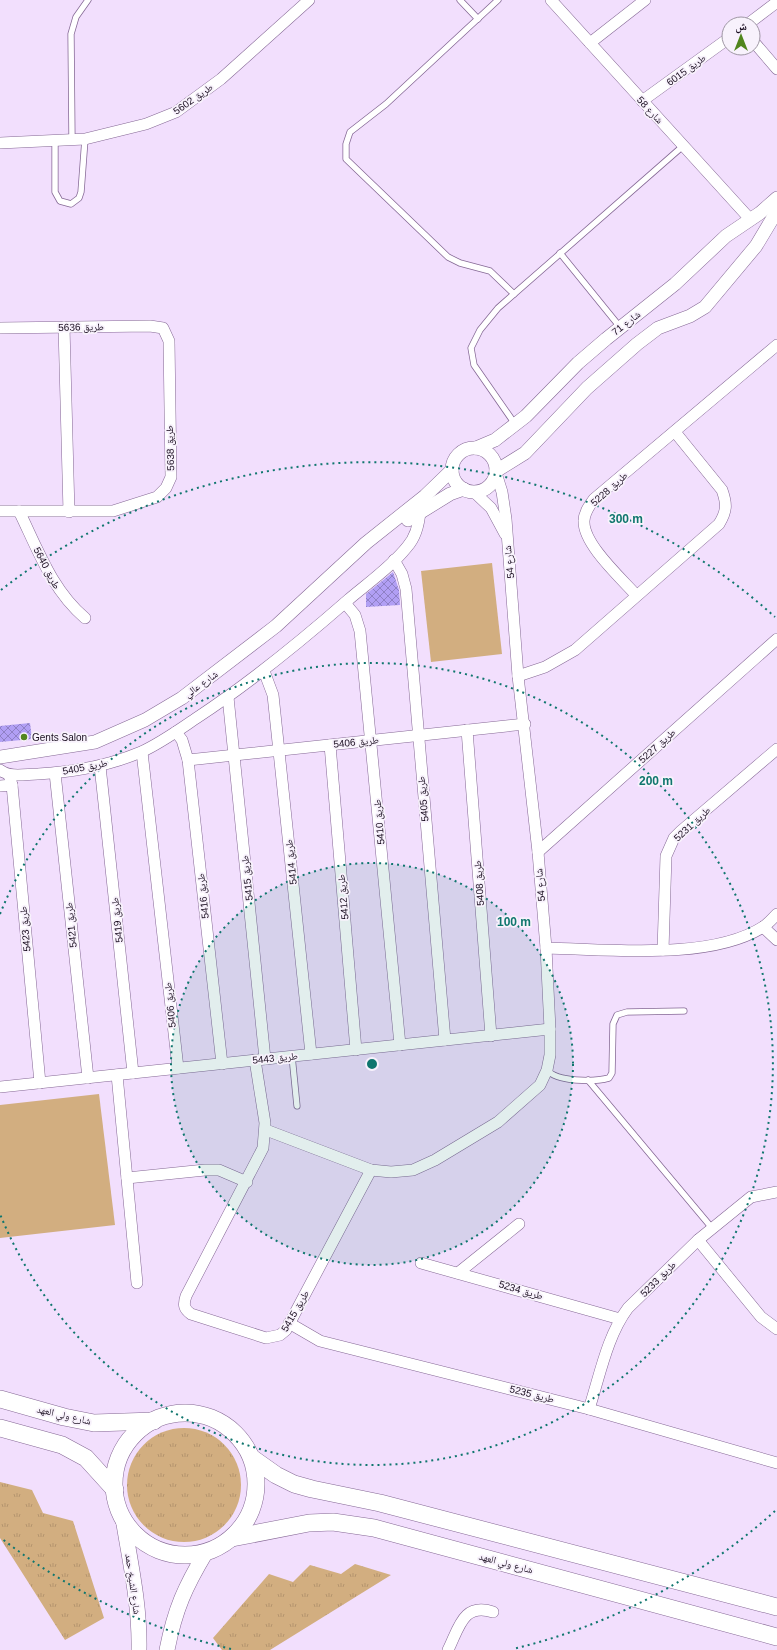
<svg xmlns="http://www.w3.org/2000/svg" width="777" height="1650" font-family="Arial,'Noto Naskh Arabic',sans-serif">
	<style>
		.grass { fill: url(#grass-tufts) }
		.garden { fill: #d2ae80 }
		.building { fill: url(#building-cross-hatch) }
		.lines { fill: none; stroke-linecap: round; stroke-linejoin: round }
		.service-casing { stroke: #856895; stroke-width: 7 }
		.minor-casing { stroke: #856895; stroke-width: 12 }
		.tertiary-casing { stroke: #856895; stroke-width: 14 }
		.secondary-casing { stroke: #856895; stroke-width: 16 }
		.primary-casing { stroke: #856895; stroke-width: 18 }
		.service { stroke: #fff; stroke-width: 5.5 }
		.minor { stroke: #fff; stroke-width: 11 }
		.tertiary { stroke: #fff; stroke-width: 13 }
		.secondary { stroke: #fff; stroke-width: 15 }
		.primary { stroke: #fff; stroke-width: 17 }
		.ring { fill: none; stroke: #0f766e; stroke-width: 2; stroke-dasharray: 2 4 }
		.poi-dot { fill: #51861d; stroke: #f8f2fc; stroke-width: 1.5 }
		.labels { text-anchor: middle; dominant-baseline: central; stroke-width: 3.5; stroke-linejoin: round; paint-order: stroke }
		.street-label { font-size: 10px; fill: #1a0e20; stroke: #f8f2fc }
		.poi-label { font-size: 10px; fill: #1a0e20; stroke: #f8f2fc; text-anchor: start }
		.centre { fill: #0f766e; stroke: #f8f2fc; stroke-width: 2 }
		.ring-label { font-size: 12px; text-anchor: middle; font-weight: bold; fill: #0f766e; stroke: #f8f2fc; stroke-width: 3.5; stroke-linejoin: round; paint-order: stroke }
	</style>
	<defs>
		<pattern id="grass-tufts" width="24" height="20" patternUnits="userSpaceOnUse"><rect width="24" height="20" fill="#d2ae80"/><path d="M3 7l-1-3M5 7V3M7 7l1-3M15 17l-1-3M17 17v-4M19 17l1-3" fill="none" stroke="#b4946e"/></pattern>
		<pattern id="building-cross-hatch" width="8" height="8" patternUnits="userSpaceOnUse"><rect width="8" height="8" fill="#b19ff4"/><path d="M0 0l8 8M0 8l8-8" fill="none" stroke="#8f80c5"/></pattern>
	</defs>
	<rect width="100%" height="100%" fill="#f2dffd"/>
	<g class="grass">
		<circle cx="184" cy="1485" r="57"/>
		<path d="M0,1482L32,1490L43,1513L73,1521L104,1618L65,1640L0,1538Z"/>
		<path d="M355,1564L391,1575L270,1650H222L213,1638L269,1574L293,1582L310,1565L341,1574Z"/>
	</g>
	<g class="garden">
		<path d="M492,563L502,654L431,662L421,571Z"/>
		<path d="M99,1094L115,1225L0,1238V1105Z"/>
	</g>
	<g class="building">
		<path d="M393,572L399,590L400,605L366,607V594Z"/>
		<path d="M30,723L32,739L0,742V726Z"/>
	</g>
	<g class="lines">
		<g class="service-casing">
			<g id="service">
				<path d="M460,0L478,19"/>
				<path d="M498,0L386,104L350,132L346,144V159L448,257L460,263L490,271L514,294"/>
				<path d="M72,140L71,34L76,17L88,0"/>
				<path d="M55,141V192L60,201L71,204L79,198L81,192L85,139"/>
				<path d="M560,253L620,327"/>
				<path d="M515,424L474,365L471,348L480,330L498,308L683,146"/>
				<path d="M292,1056L297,1106"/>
				<path d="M547,1070C557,1082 594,1082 609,1078L612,1073L613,1024L617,1015L627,1012L684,1011"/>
				<path d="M588,1080L712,1228"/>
			</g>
		</g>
		<g class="minor-casing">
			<g id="minor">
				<path d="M551,0L750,219"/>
				<path d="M748,24L777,2"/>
				<path d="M753,41L777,69"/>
				<path d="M590,43L645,0"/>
				<path d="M642,101L729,38"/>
				<path d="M0,143L85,139L146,124L176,112L221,79L309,0"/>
				<path d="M64,327L69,512"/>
				<path d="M0,328L150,326L163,328L169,341L171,477L166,488L157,497L113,511H0"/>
				<path d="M474,492L491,508L505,534"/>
				<path d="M19,511C38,550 52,590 85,618"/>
				<path d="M394,560L402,574L406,589L445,1040"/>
				<path d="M636,595C621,578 583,544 584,521C584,513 589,506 594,499L777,345"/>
				<path d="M345,603L355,615L360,631L400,1045"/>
				<path d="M264,671L273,695L311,1054"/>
				<path d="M518,676L545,667L575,650L719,524C727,511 727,504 722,490L675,432"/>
				<path d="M228,697L265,1059"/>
				<path d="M467,730L491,1036"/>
				<path d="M176,732L182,740L188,760L222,1064"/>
				<path d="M330,745L356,1050"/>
				<path d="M142,752L178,1068"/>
				<path d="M188,760L525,724"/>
				<path d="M100,766L133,1073"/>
				<path d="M0,770C10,778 26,774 38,774C73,772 108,766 141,752C161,743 180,729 198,717C251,682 300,642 348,600C368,583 391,567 407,547C416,537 419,524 420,511"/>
				<path d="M55,773L88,1078"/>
				<path d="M9,775L12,785L40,1083"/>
				<path d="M0,786L12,785"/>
				<path d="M538,852L777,639"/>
				<path d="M763,927L777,940"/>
				<path d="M546,948C607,949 710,961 763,927C768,924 773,918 777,914"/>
				<path d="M663,950L666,856L674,838L681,831L777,749"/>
				<path d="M255,1060L265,1123L263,1148L186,1296C183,1305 184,1309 191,1314L266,1338L280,1335L286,1330L371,1170"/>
				<path d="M117,1075L137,1283"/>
				<path d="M0,1087L550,1029"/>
				<path d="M266,1130L371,1170L391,1172L413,1170L435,1160L498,1122L540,1085L547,1070L550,1055V1029L546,948L538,852L518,676L506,519L502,492L496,473"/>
				<path d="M127,1178L205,1170H219L247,1182"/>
				<path d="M698,1240L761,1317L777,1329"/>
				<path d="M421,1263L620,1319"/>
				<path d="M458,1273L519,1224"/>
				<path d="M289,1323L320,1341L589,1409L777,1463"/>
				<path d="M589,1409C600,1375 607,1336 628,1308L698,1240L751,1197L777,1192"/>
				<path d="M448,1650C459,1628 463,1602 493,1612"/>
			</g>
		</g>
		<g class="tertiary-casing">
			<g id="tertiary">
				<path d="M476,448L495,440L526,416L578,363L606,339L675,284L726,236L760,213L777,198"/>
				<circle cx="474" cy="470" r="22"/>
				<path d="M496,471L525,453L587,388L637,344L658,328L690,316L705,307L756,246L777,211"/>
				<path d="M408,520L450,494L464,489"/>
				<path d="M0,757L95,742L145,720L182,698L276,626L366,543L425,496L452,470"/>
			</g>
		</g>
		<g class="secondary-casing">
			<g id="secondary">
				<path d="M123,1518C130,1562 140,1605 139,1650"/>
				<path d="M167,1650C175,1609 185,1587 206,1552"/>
			</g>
		</g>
		<g class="primary-casing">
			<g id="primary">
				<path d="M0,1399L64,1417L94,1423L154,1421"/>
				<circle cx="185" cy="1484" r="71"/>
				<path d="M0,1428L62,1445L86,1458L115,1490"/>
				<path d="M252,1458L276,1475L294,1484L312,1489L380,1503L777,1607"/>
				<path d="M232,1538L309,1523L333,1522L374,1528L777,1637"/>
			</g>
		</g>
		<use href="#service" class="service"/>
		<use href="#minor" class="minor"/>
		<use href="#tertiary" class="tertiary"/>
		<use href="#secondary" class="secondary"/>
		<use href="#primary" class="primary"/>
	</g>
	<circle cx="372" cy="1064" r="201" fill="#0f766e" fill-opacity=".12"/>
	<g class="ring">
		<circle cx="372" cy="1064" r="201"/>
		<path d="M0 914A401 401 0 1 1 0 1214"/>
		<path d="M775 1511A602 602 0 0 1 513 1649M231 1649A602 602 0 0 1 1 1538M1 590A602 602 0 0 1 775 617"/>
	</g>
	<circle class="poi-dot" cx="24" cy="737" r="4"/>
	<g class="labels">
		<g class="street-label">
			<text transform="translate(686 70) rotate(-36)">طريق 6015</text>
			<text transform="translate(193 99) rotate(-35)">طريق 5602</text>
			<text transform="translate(650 110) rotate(47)">شارع 58</text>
			<text transform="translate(626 323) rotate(-38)">شارع 71</text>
			<text transform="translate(81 327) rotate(-1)">طريق 5636</text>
			<text transform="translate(170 448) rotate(-92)">طريق 5638</text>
			<text transform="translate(609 489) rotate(-42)">طريق 5228</text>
			<text transform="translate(509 562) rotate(-96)">شارع 54</text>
			<text transform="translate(47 568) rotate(62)">طريق 5640</text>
			<text transform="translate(201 684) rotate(-36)">شارع عالي</text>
			<text transform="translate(356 742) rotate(-6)">طريق 5406</text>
			<text transform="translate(657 746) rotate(-42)">طريق 5227</text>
			<text transform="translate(85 767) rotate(-11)">طريق 5405</text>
			<text transform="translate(423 799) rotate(-95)">طريق 5405</text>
			<text transform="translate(379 822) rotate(-95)">طريق 5410</text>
			<text transform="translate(692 824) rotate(-43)">طريق 5231</text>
			<text transform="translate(291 862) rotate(-96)">طريق 5414</text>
			<text transform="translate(247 878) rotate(-96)">طريق 5415</text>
			<text transform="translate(479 883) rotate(-94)">طريق 5408</text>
			<text transform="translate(540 885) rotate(-95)">شارع 54</text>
			<text transform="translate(203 896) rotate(-96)">طريق 5416</text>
			<text transform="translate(343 897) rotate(-95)">طريق 5412</text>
			<text transform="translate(117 920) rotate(-96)">طريق 5419</text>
			<text transform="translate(71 925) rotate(-96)">طريق 5421</text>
			<text transform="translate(25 929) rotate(-95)">طريق 5423</text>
			<text transform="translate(170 1005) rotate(-96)">طريق 5406</text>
			<text transform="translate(275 1058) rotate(-6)">طريق 5443</text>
			<text transform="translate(658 1279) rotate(-45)">طريق 5233</text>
			<text transform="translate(521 1290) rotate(16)">طريق 5234</text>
			<text transform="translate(295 1311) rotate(-60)">طريق 5415</text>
			<text transform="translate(532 1394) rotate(14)">طريق 5235</text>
			<text transform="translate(64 1415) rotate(13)">شارع ولي العهد</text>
			<text transform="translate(506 1563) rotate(15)">شارع ولي العهد</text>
			<text transform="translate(133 1584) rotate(82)">شارع الشيخ حمد</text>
		</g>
		<g class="poi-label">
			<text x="32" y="737">Gents Salon</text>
		</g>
	</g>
	<circle cx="372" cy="1064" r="6" class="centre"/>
	<g class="ring-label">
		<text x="626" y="523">300 m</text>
		<text x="656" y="785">200 m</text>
		<text x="514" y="926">100 m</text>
	</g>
	<g transform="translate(741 36)"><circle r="19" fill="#f8f2fc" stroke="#9f97a4"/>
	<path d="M0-3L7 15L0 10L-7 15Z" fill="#51861d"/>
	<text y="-6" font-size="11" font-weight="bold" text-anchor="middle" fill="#1a0e20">ش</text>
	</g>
</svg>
